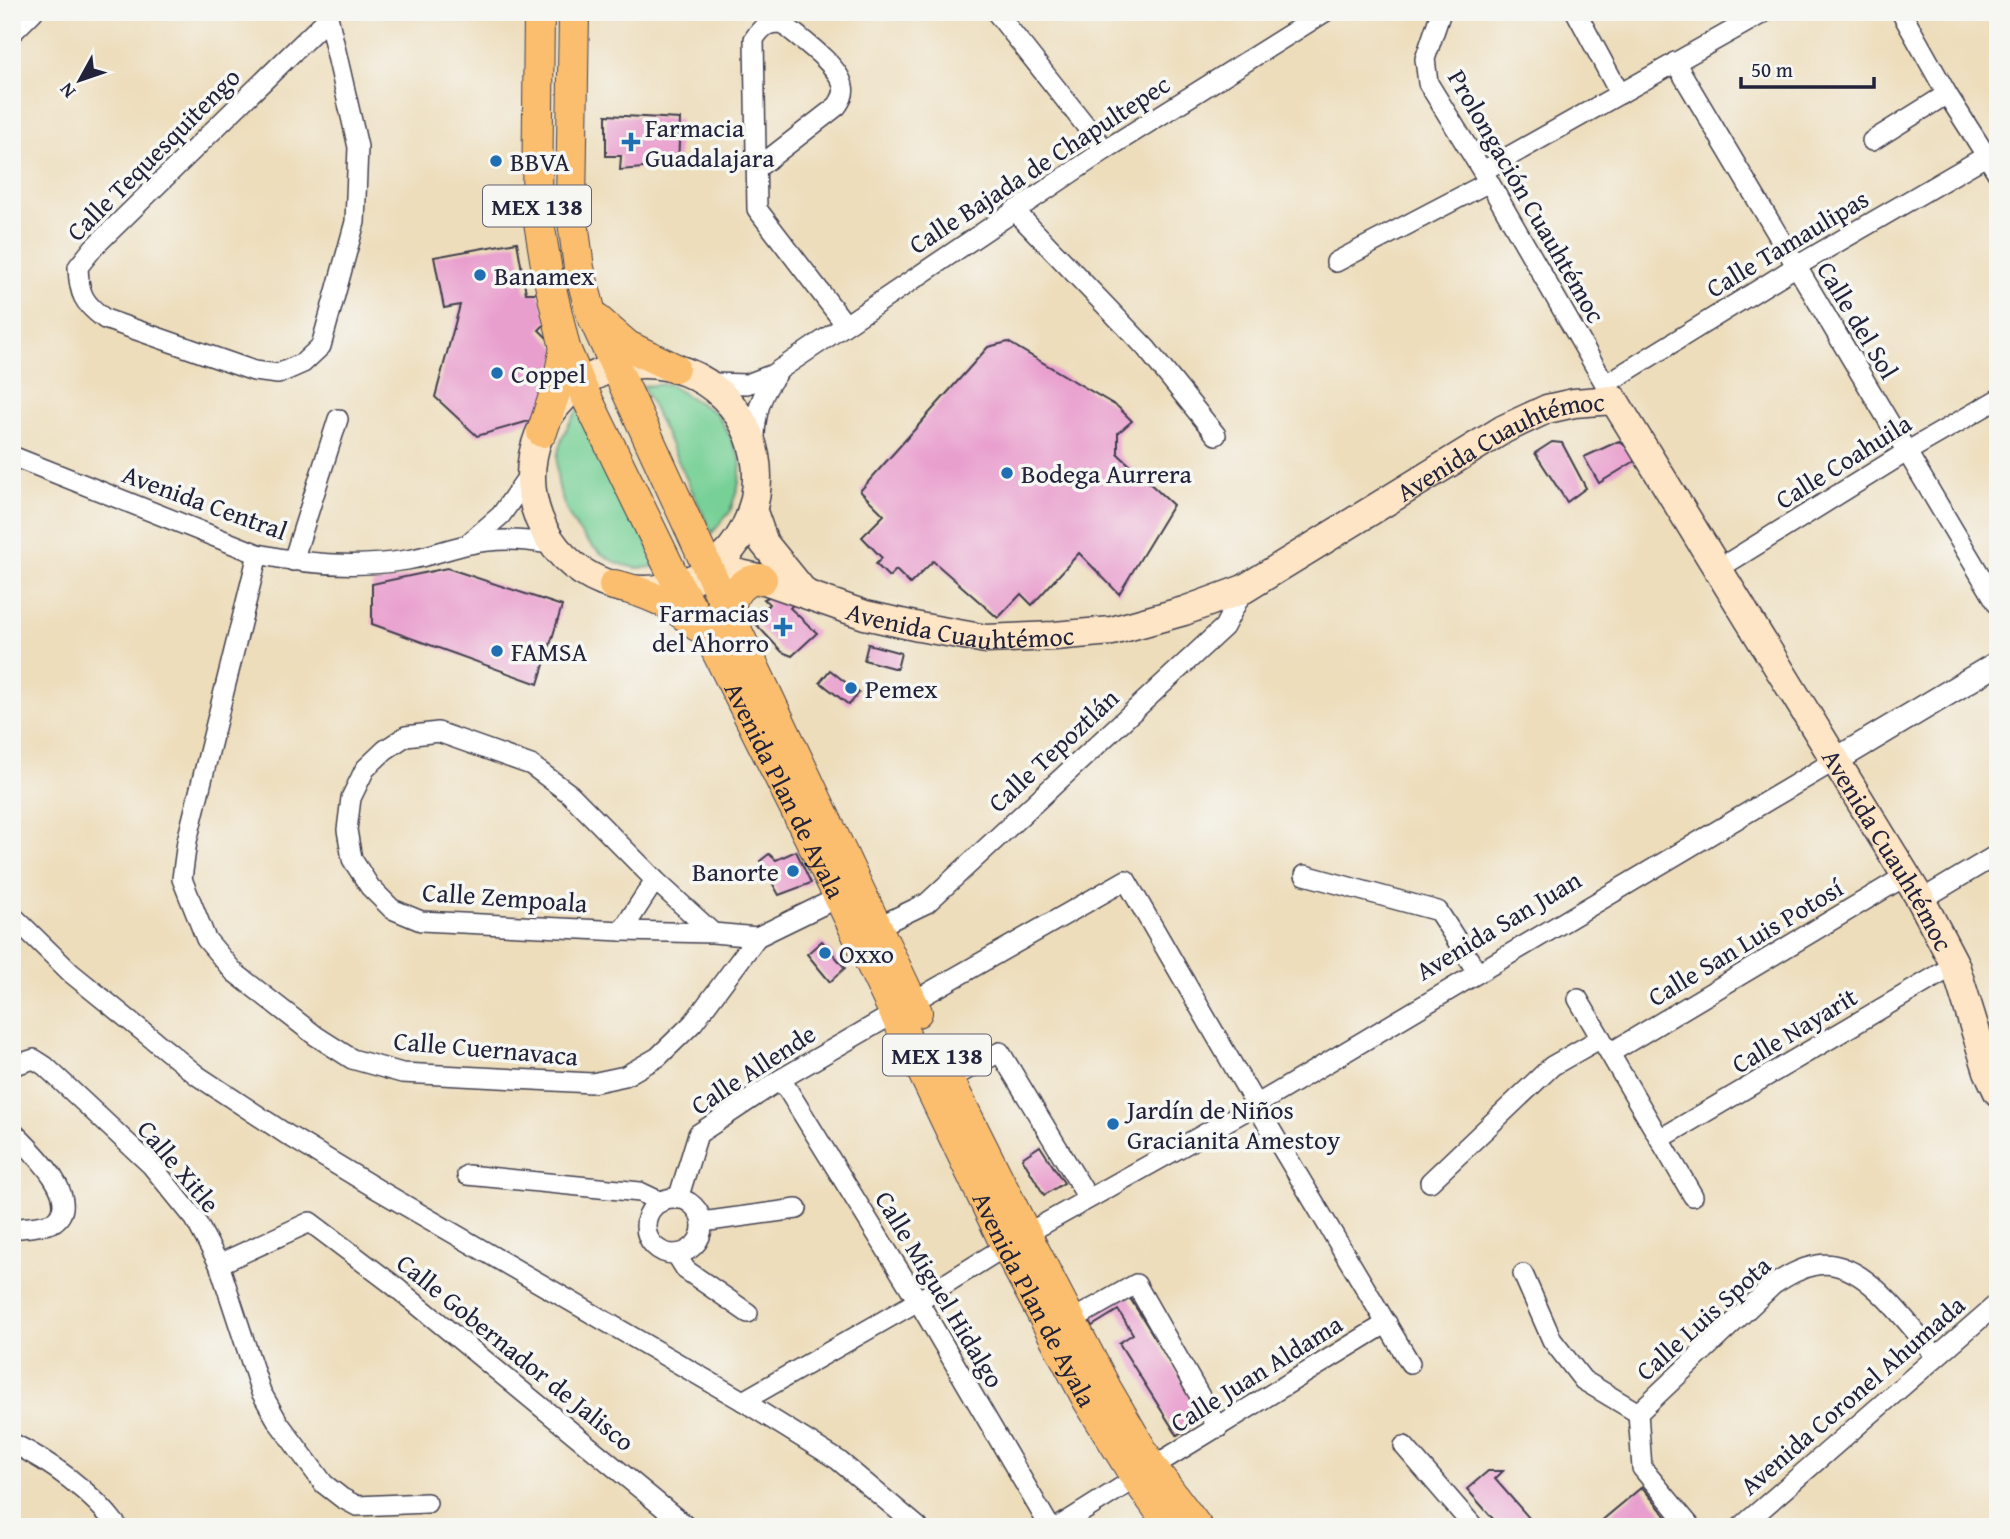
<svg xmlns="http://www.w3.org/2000/svg" width="2010" height="1539" font-family="'Gentium Book Plus',serif">
	<style>
		.green { fill: #77d096; stroke: #4c7968; stroke-width: 2 }
		.building { fill: #e99fce }
		.lines { fill: none; stroke-linecap: round; stroke-linejoin: round }
		.minor-casing { stroke: #403e4e; stroke-width: 22 }
		.tertiary-casing { stroke: #403e4e; stroke-width: 27 }
		.secondary-casing { stroke: #403e4e; stroke-width: 31 }
		.primary-casing { stroke: #403e4e; stroke-width: 32 }
		.minor { stroke: #fff; stroke-width: 19 }
		.tertiary { stroke: #fff; stroke-width: 24 }
		.secondary { stroke: #fde5c5; stroke-width: 28 }
		.primary { stroke: #fbbe6e; stroke-width: 30 }
		.poi-dot { fill: #1f6fb2; stroke: #f6f6f2; stroke-width: 2.5 }
		.labels { text-anchor: middle; dominant-baseline: central; stroke-width: 7; stroke-linejoin: round; paint-order: stroke }
		.shield { fill: #f6f6f2; stroke: #626272; stroke-width: 2 }
		.shield-label { font-size: 24px; font-weight: bold; fill: #22223b }
		.poi-label { font-size: 26px; fill: #22223b; stroke: #f6f6f2; text-anchor: start }
		.street-label { font-size: 26px; fill: #22223b; stroke: #f6f6f2 }
	</style>
	<rect width="100%" height="100%" fill="#f6f6f2"/>
	<filter id="ink" filterUnits="userSpaceOnUse"><feTurbulence type="fractalNoise" baseFrequency=".0143" numOctaves="2"/><feDisplacementMap in="SourceGraphic" scale="14" xChannelSelector="R" yChannelSelector="G"/><feConvolveMatrix kernelMatrix="1 2 1 2 8 2 1 2 1" color-interpolation-filters="sRGB"/></filter>
	<filter id="wash" filterUnits="userSpaceOnUse"><feTurbulence type="fractalNoise" baseFrequency=".00686" numOctaves="4" result="noise"/><feDisplacementMap in="SourceGraphic" scale="28" xChannelSelector="R" yChannelSelector="G"/><feGaussianBlur stdDeviation="1.57" result="paint"/><feColorMatrix in="noise" values="0 0 0 0 0 0 0 0 0 0 0 0 0 0 0 0 0 1.4 0 .05"/><feComposite in="paint" operator="in"/></filter>
	<g filter="url(#wash)">
		<rect width="100%" height="100%" fill="#edddbb"/>
		<g class="green">
			<path d="M668,384L717,414L731,438L741,461L739,483L730,512L712,533L643,386Z"/>
			<path d="M580,407L658,566C652,567 644,568 637,568C584,562 545,493 560,445C564,430 572,419 580,407Z"/>
		</g>
		<g id="blocks">
			<g class="building">
				<path d="M606,115L680,119L678,165L620,170L621,156H606Z"/>
				<path d="M517,242L526,293H539L548,321L539,330L558,349L543,417L477,436L435,397L460,305L444,308L434,257Z"/>
				<path d="M1008,342L1118,407L1132,421L1118,433V454L1173,505L1119,594L1079,553L1032,605L1021,594L998,618L933,561L910,584L896,570L889,577L876,564L882,558L862,537L884,515L860,491L988,347Z"/>
				<path d="M1619,441L1629,449L1635,461L1599,483L1584,457Z"/>
				<path d="M1552,442L1562,443L1586,488L1567,502L1535,453Z"/>
				<path d="M447,568L562,606L538,684L372,624V584Z"/>
				<path d="M773,595L797,600L790,608L817,633L792,656L782,652L754,622L769,604L764,599Z"/>
				<path d="M868,644L901,653L897,669L864,660Z"/>
				<path d="M830,670L859,693L849,705L820,682Z"/>
				<path d="M796,851L811,883L779,895L760,861L769,854L776,860Z"/>
				<path d="M822,941L845,968L830,982L807,954Z"/>
				<path d="M1040,1146L1064,1183L1044,1195L1022,1158Z"/>
				<path d="M1126,1292L1205,1417L1177,1435L1119,1343L1133,1334L1118,1310L1092,1326L1086,1316Z"/>
				<path d="M1488,1471H1503L1495,1479L1537,1527H1500L1467,1489Z"/>
				<path d="M1642,1487L1675,1527H1594Z"/>
			</g>
		</g>
	</g>
	<g filter="url(#ink)">
		<use href="#blocks" fill-opacity="0" stroke="#403e4e" stroke-width="2"/>
		<g class="lines">
			<g class="minor-casing">
				<g id="minor">
					<path d="M327,12L358,147L355,222L321,346L303,363L278,374L254,371L105,319C83,303 79,294 78,267L94,247L328,18"/>
					<path d="M996,12L1105,150"/>
					<path d="M1441,12L1425,59L1428,83L1489,182L1612,396"/>
					<path d="M1576,12L1620,94"/>
					<path d="M1901,12L1947,94L1998,174"/>
					<path d="M12,33L33,12"/>
					<path d="M1675,62L1998,605"/>
					<path d="M1872,141L1947,94"/>
					<path d="M756,169L837,106C841,100 845,94 843,86C839,65 798,37 782,23C767,22 762,27 754,39L757,209L845,324"/>
					<path d="M1483,171L1765,12"/>
					<path d="M1014,210L1146,348L1216,435"/>
					<path d="M1336,262L1489,182"/>
					<path d="M713,383L747,384L773,374L1105,150L1325,12"/>
					<path d="M1606,384L1795,267L1998,149"/>
					<path d="M755,444C754,417 760,394 777,374"/>
					<path d="M12,456L258,554C308,565 357,568 407,560C428,557 449,548 470,544C497,538 522,539 549,544"/>
					<path d="M470,542L501,515L529,475"/>
					<path d="M258,554L187,841L182,879L206,939L234,972L316,1036L352,1059L402,1073L592,1083L625,1076L658,1057L693,1023L757,937L839,897"/>
					<path d="M293,561L338,419"/>
					<path d="M1718,569L1908,451L1998,399"/>
					<path d="M1305,875L1438,911L1477,972"/>
					<path d="M1921,900L1998,854"/>
					<path d="M12,915L71,973L198,1076L286,1134L377,1189L743,1401L838,1460L918,1527"/>
					<path d="M877,927L927,903L1224,627L1244,589"/>
					<path d="M622,931L655,880"/>
					<path d="M713,933L622,931L421,921L392,909L370,887L352,859L347,830L351,798L365,769L385,750L406,736L438,732L531,765L570,794L655,880L713,933L757,937"/>
					<path d="M1578,999L1693,1196"/>
					<path d="M912,1002L1126,880L1256,1105L1410,1363"/>
					<path d="M1610,1053L1907,875"/>
					<path d="M12,1066L34,1059L45,1066L151,1165L195,1219L219,1264L261,1392L278,1422L324,1484L342,1498L357,1506L427,1503"/>
					<path d="M781,1079L918,1301L1050,1527"/>
					<path d="M949,1079L1000,1052L1088,1198"/>
					<path d="M12,1131C28,1147 84,1198 55,1221C46,1227 24,1227 12,1229"/>
					<path d="M1660,1139L1955,965"/>
					<path d="M467,1175L640,1192L661,1202"/>
					<path d="M1430,1182L1552,1066L1601,1038"/>
					<circle cx="674" cy="1226" r="28"/>
					<path d="M678,1199L698,1134L781,1079L895,1013"/>
					<path d="M702,1222L797,1209"/>
					<path d="M1026,1234L1256,1105L1836,760"/>
					<path d="M676,1254L686,1270L748,1313"/>
					<path d="M219,1264L310,1222L392,1284L687,1527"/>
					<path d="M1523,1274L1552,1340L1583,1380L1638,1413"/>
					<path d="M1070,1321L1136,1284L1218,1428"/>
					<path d="M743,1401L918,1301L1006,1246"/>
					<path d="M1638,1413L1773,1285C1787,1276 1800,1268 1817,1265C1864,1257 1908,1325 1936,1356"/>
					<path d="M1638,1413L1642,1468L1691,1527"/>
					<path d="M12,1443C51,1462 92,1492 118,1527"/>
					<path d="M1404,1446L1474,1527"/>
					<path d="M1152,1467L1387,1323"/>
					<path d="M1058,1527L1136,1478"/>
					<path d="M1741,1527L1998,1303"/>
				</g>
			</g>
			<g class="tertiary-casing">
				<path id="tertiary" d="M1836,760L1998,663"/>
			</g>
			<g class="secondary-casing">
				<g id="secondary">
					<circle cx="644" cy="477" r="113"/>
					<path d="M752,509L764,543L803,591"/>
					<path id="s1" d="M708,567L762,579L865,615L919,627L986,639L1054,636L1112,631L1184,611L1244,589L1504,429L1547,409L1574,403L1614,400L1921,900L1955,965L1988,1071L1998,1092"/>
				</g>
			</g>
			<g class="primary-casing">
				<g id="primary">
					<path id="s2" d="M539,12L537,210L547,271L565,348L581,386L677,583L711,640L839,897L1006,1246L1087,1399L1136,1478L1171,1527"/>
					<path d="M574,12L571,206L579,268L591,313L730,616L917,1012"/>
					<path d="M598,320L628,346L674,368"/>
					<path d="M542,432L556,390L565,348"/>
					<path d="M614,585C647,592 673,604 697,626"/>
					<path d="M730,616C730,594 740,580 762,579"/>
					<path d="M947,1076L1026,1234L1106,1388L1152,1467L1197,1527"/>
				</g>
			</g>
			<use href="#minor" class="minor"/>
			<use href="#tertiary" class="tertiary"/>
			<use href="#secondary" class="secondary"/>
			<use href="#primary" class="primary"/>
		</g>
	</g>
	<g class="poi-dot">
		<path d="M627.5 131.5h7v7h7v7h-7v7h-7v-7h-7v-7h7z"/>
		<circle cx="496" cy="161" r="7"/>
		<circle cx="480" cy="275" r="7"/>
		<circle cx="497" cy="373" r="7"/>
		<circle cx="1007" cy="473" r="7"/>
		<path d="M779.5 616.5h7v7h7v7h-7v7h-7v-7h-7v-7h7z"/>
		<circle cx="497" cy="651" r="7"/>
		<circle cx="851" cy="688" r="7"/>
		<circle cx="793" cy="871" r="7"/>
		<circle cx="825" cy="953" r="7"/>
		<circle cx="1113" cy="1124" r="7"/>
	</g>
	<g class="labels">
		<g class="shield">
			<rect x="483" y="185.5" width="108" height="41" rx="5"/>
			<rect x="883" y="1034.5" width="108" height="41" rx="5"/>
		</g>
		<g class="shield-label">
			<text x="537" y="206">MEX 138</text>
			<text x="937" y="1055">MEX 138</text>
		</g>
		<g class="poi-label">
			<text x="645" y="127">Farmacia<tspan x="645" dy="30">Guadalajara</tspan></text>
			<text x="510" y="161">BBVA</text>
			<text x="494" y="275">Banamex</text>
			<text x="511" y="373">Coppel</text>
			<text x="1021" y="473">Bodega Aurrera</text>
			<text x="769" y="612" text-anchor="end">Farmacias<tspan x="769" dy="30">del Ahorro</tspan></text>
			<text x="511" y="651">FAMSA</text>
			<text x="865" y="688">Pemex</text>
			<text x="779" y="871" text-anchor="end">Banorte</text>
			<text x="839" y="953">Oxxo</text>
			<text x="1127" y="1109">Jardín de Niños<tspan x="1127" dy="30">Gracianita Amestoy</tspan></text>
		</g>
		<g class="street-label">
			<text transform="translate(153 154) rotate(-45)">Calle Tequesquitengo</text>
			<text transform="translate(1039 164) rotate(-33)">Calle Bajada de Chapultepec</text>
			<text transform="translate(1527 196) rotate(60)">Prolongación Cuauhtémoc</text>
			<text transform="translate(1787 243) rotate(-31)">Calle Tamaulipas</text>
			<text transform="translate(1858 320) rotate(59)">Calle del Sol</text>
			<text stroke="none"><textPath href="#s1" startOffset="849">Avenida Cuauhtémoc</textPath></text>
			<text transform="translate(1843 461) rotate(-32)">Calle Coahuila</text>
			<text transform="translate(205 502) rotate(20)">Avenida Central</text>
			<text stroke="none"><textPath href="#s1" startOffset="261">Avenida Cuauhtémoc</textPath></text>
			<text transform="translate(1053 750) rotate(-43)">Calle Tepoztlán</text>
			<text stroke="none"><textPath href="#s2" startOffset="833">Avenida Plan de Ayala</textPath></text>
			<text stroke="none"><textPath href="#s1" startOffset="1500">Avenida Cuauhtémoc</textPath></text>
			<text transform="translate(505 897) rotate(4)">Calle Zempoala</text>
			<text transform="translate(1498 925) rotate(-31)">Avenida San Juan</text>
			<text transform="translate(1745 942) rotate(-31)">Calle San Luis Potosí</text>
			<text transform="translate(1794 1030) rotate(-31)">Calle Nayarit</text>
			<text transform="translate(486 1048) rotate(5)">Calle Cuernavaca</text>
			<text transform="translate(753 1069) rotate(-33)">Calle Allende</text>
			<text transform="translate(179 1166) rotate(50)">Calle Xitle</text>
			<text transform="translate(940 1289) rotate(59)">Calle Miguel Hidalgo</text>
			<text stroke="none"><textPath href="#s2" startOffset="1400">Avenida Plan de Ayala</textPath></text>
			<text transform="translate(1703 1318) rotate(-42)">Calle Luis Spota</text>
			<text transform="translate(516 1352) rotate(39)">Calle Gobernador de Jalisco</text>
			<text transform="translate(1256 1373) rotate(-32)">Calle Juan Aldama</text>
			<text transform="translate(1852 1395) rotate(-41)">Avenida Coronel Ahumada</text>
		</g>
	</g>
	<rect width="2010" height="1539" fill="none" stroke="#f6f6f2" stroke-width="42"/>
	<g transform="translate(80 80) rotate(230)" stroke="#f6f6f2" stroke-width="5" paint-order="stroke">
	<path d="M0-5L12 26L0 18L-12 26Z" fill="#22223b"/>
	<text y="-10" font-size="19" font-weight="bold" text-anchor="middle" fill="#22223b">N</text>
	</g>
	<path d="M1741 77v10h133v-10" fill="none" stroke="#22223b" stroke-width="3.5"/>
	<text x="1751" y="77" font-size="21" fill="#22223b" stroke="#f6f6f2" stroke-width="5" paint-order="stroke">50 m</text>
</svg>
